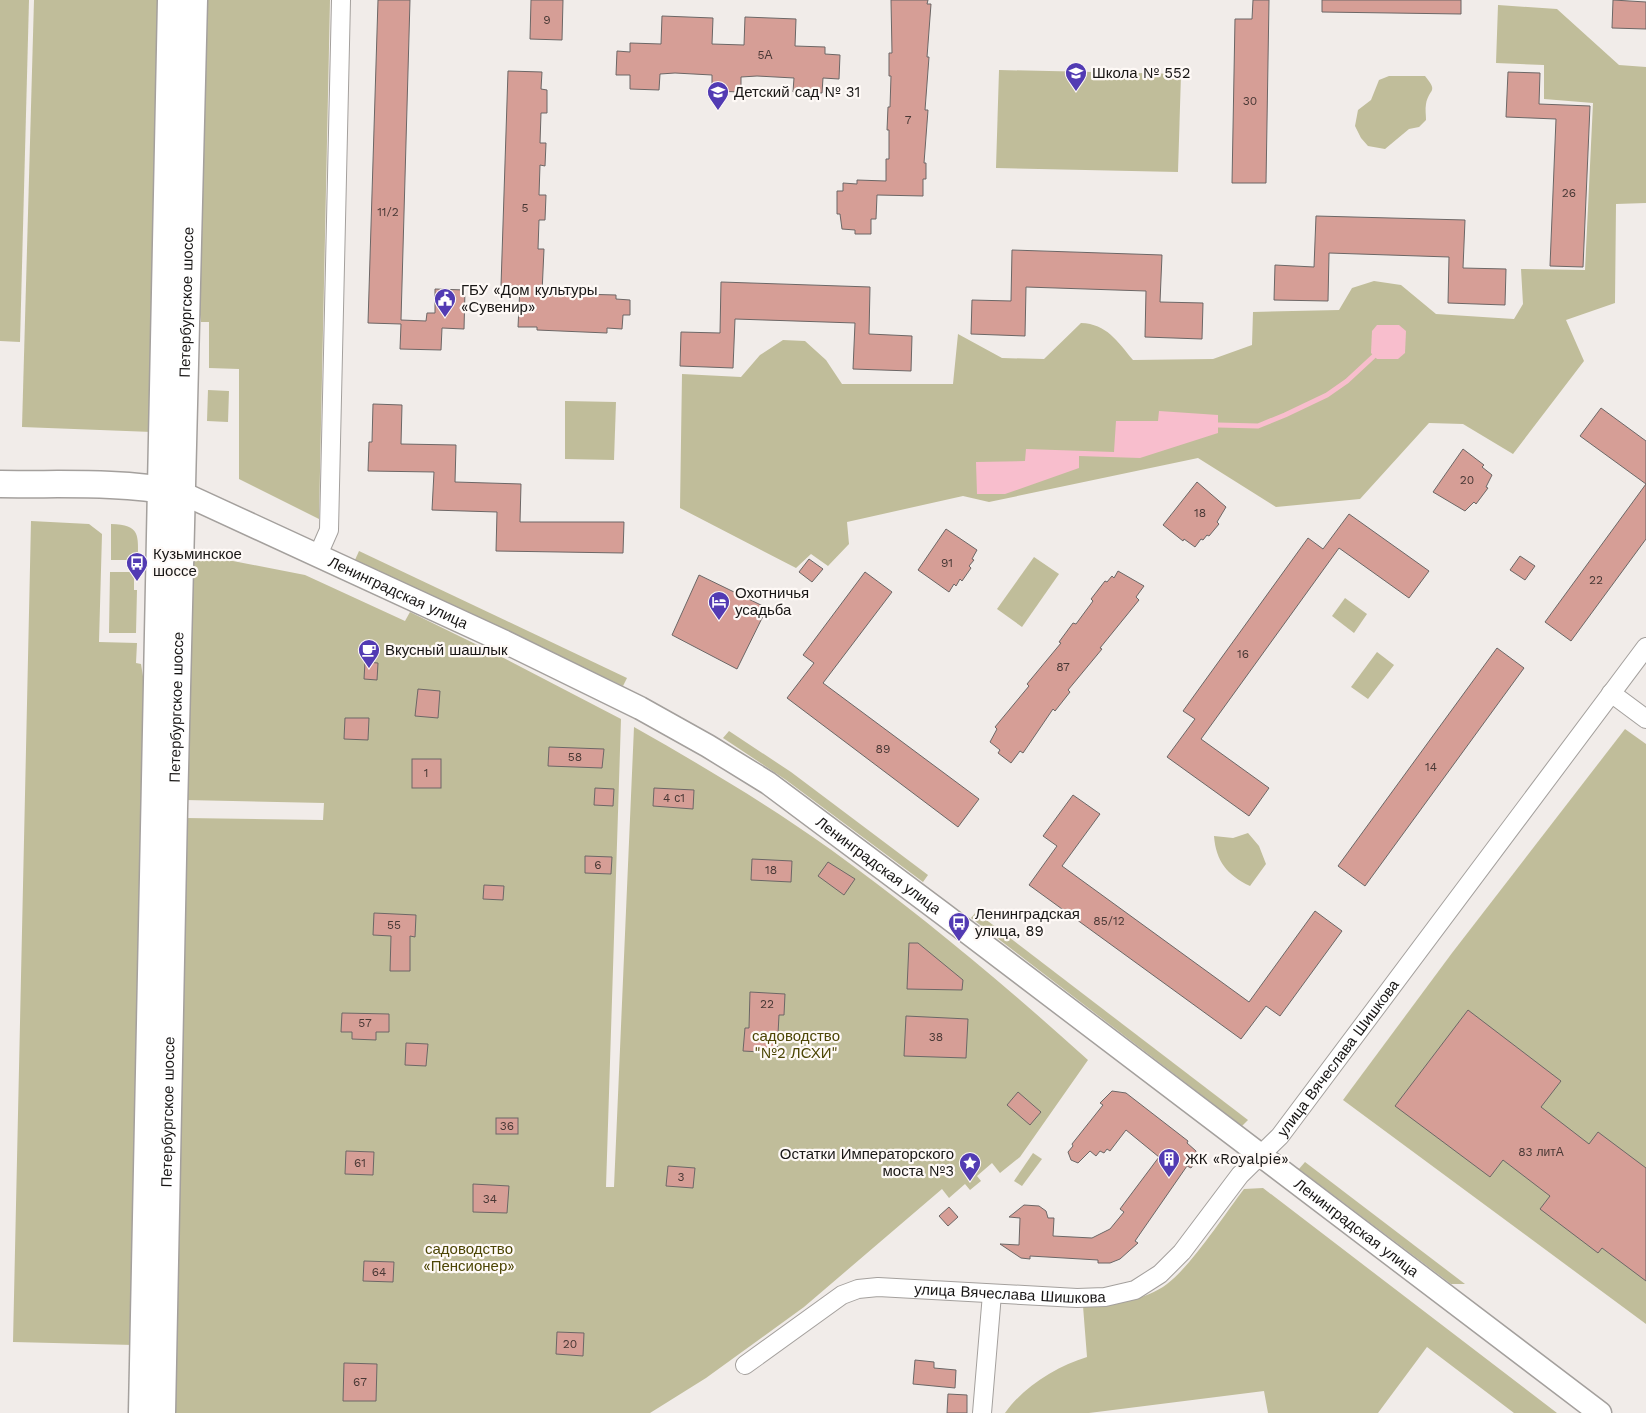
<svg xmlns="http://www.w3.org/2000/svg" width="1646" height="1413" font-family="'Work Sans',sans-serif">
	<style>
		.green { fill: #c0bd9a }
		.water { fill: #f8becd }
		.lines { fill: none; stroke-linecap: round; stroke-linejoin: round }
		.stream { stroke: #f8becd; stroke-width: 5 }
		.building { fill: #d69e96; stroke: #6c6766 }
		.minor-casing { stroke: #a4a09d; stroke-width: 20 }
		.tertiary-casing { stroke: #a4a09d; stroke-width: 25 }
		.secondary-casing { stroke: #a4a09d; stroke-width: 29 }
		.minor { stroke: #fff; stroke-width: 18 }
		.tertiary { stroke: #fff; stroke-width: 22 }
		.secondary { stroke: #fff; stroke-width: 26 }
		.labels { text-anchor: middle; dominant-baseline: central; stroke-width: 4.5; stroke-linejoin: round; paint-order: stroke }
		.number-label { font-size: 12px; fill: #483835 }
		.poi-label { font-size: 15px; fill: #181615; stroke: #fef9f6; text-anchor: start }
		.street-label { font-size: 15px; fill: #181615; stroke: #fef9f6 }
		.park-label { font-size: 15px; fill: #4c4504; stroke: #fef9f6 }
	</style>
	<rect width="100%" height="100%" fill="#f1ece9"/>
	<g class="green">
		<path d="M0,0H29L20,342L0,341Z"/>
		<path d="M34,0H158L152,432L22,427Z"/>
		<path d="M205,0H330L319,519L239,479V369L209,368V322H201L197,293Z"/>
		<path d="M1498,5L1557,9L1619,65L1646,67V203L1616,204L1615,303L1566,320L1584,361L1513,454L1463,424L1429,423L1360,499L1276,507L1198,458L989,502L963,496L847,522L849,544L828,566L811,554L796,568L680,508L682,374L741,377L760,355L783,340L805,341L826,360L842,384H953L958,334L1002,358L1044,359L1081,323C1107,324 1117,341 1133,360L1213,359L1252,345L1253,312L1339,310L1352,288L1374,281L1401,285L1436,314L1514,319L1523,304L1521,269L1585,270L1593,103L1544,99V65L1496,63Z"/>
		<path d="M999,70L1181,74L1178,172L996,168Z"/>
		<path d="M1389,76H1425C1439,93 1429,88 1426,104C1425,109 1426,115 1426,120L1419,127L1409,129L1385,149L1368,146L1361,138L1355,126L1358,110L1371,100L1379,80Z"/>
		<path d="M208,390L229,391L228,422L207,421Z"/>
		<path d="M565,401L616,402L614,460L565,459Z"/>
		<path d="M31,521L89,524L102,534L99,642L137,643L136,663L141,664L147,701L134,1345L13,1342Z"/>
		<path d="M111,524C141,525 138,535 138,560H111Z"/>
		<path d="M359,551L627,678L623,686L355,560Z"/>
		<path d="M192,553L305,575L405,621L410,612L500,656L621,719L606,1187H614L634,727C701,765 767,804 830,849C920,914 1006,986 1088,1060L1020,1157L1000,1173L992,1163L977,1176L981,1181L970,1190L965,1184L949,1198L942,1189L804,1307L706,1378L650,1413H173L185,818L323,820L324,803L185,800Z"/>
		<path d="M1034,557L1059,574L1022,627L997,609Z"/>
		<path d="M110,572H134V590H137L136,633H109Z"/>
		<path d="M1345,598L1367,614L1354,633L1332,616Z"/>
		<path d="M1377,652L1394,665L1368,699L1351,687Z"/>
		<path d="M1625,729L1646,744V1324L1343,1100L1452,953Z"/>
		<path d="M729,731L791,772L928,875L923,882L786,780L723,738Z"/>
		<path d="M1248,833L1259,846L1266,864L1250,886C1227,875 1216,861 1214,836L1233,838Z"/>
		<path d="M976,912L1248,1120L1242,1126L971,918Z"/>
		<path d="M1033,1153L1042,1159L1022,1186L1014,1181Z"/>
		<path d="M1305,1162L1465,1284H1451L1299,1169Z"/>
		<path d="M1263,1188L1557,1413H1514L1427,1347L1378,1413H1268L1264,1391L1089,1413H1005C1023,1387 1057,1366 1087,1357L1083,1306C1110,1306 1146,1300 1167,1284C1192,1265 1224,1215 1244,1189Z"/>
	</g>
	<g class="water">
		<path d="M1377,325H1399L1406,331L1405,353L1398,359H1377L1371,353L1372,331Z"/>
		<path d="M1159,411L1218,415V433L1140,458L1079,456V468L1005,494H977L976,462L1025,461L1026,449L1114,452L1116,421H1158Z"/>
	</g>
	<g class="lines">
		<path class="stream" d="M1218,425L1258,426L1285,415L1327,395L1347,381L1374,356"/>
	</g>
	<g class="building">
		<path d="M378,0H410L401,320L426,321L427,313H435V289L465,290L464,329L442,328L441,350L400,349L401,324L368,323Z"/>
		<path d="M531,0H563L562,40L530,39Z"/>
		<path d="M891,0H928L927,4H931L927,57H929L925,110H928L924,163H926V179H923V196L877,195L876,219H871V234H855V230L842,229L840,214H837V191H843V183L857,184V180L886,181V159H889V130H887L888,107H890L891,76H889V53H892Z"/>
		<path d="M1253,0H1269L1266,183H1232L1235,19H1252Z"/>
		<path d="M1322,0H1461V14L1322,12Z"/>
		<path d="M1613,0L1646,2V29L1612,28Z"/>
		<path d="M662,16L713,18L712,44L744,45L745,17L796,19L795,46L825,47V54L840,55L839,79L823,78L822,93L793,92L794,78L757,76L741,77V92L712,91V75L675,73L660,74L659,90L630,89V75H616L617,51L630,52V43L661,44Z"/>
		<path d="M508,71L542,72L541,89L547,90V113H541L540,143H546L545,166L540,165L539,195H546L545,220H539L538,249H544L542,293L616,295V299L630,300V315H623L622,329L607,328V333L537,330V327H518L520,286H501Z"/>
		<path d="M1508,72L1540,73L1539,104L1590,106L1583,267L1550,266L1556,119L1506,117Z"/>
		<path d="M1316,216L1465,220L1463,268L1506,269L1505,305L1448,303L1449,257L1329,253L1328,301L1274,300L1275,265L1314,267Z"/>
		<path d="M1012,250L1162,255L1160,302L1203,303L1202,339L1145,337L1146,291L1026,287L1025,336L971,334L972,300L1011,301Z"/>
		<path d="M721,282L870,287L869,334L912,336L911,371L853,369L855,323L735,319L733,368L680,366L681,332L720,333Z"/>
		<path d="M373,404L402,405L401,444L456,445L455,482L521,484L520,522H624L623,553L496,551L497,512L432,510L434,472L368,471L369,442H372Z"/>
		<path d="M1601,408L1646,441V484L1580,436Z"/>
		<path d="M1463,449L1484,465L1482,467L1492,475L1486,487L1488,488L1476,504L1474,502L1465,511L1433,492Z"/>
		<path d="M1197,482L1226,507L1217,522L1219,524L1209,536L1207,535L1203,540L1201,539L1195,547L1184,539L1183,541L1163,525Z"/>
		<path d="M1646,484V539L1571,641L1545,622Z"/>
		<path d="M1349,514L1429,571L1409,598L1339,548L1201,739L1269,788L1249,816L1167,757L1195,719L1183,711L1308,538L1323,549Z"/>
		<path d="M946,529L977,550L972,559L974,560L969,566L971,568L962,581L960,579L956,586L954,584L949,592L918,570Z"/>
		<path d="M1520,556L1535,566L1525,580L1510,570Z"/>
		<path d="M809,559L823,569L812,582L799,572Z"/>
		<path d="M1118,571L1144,586L1136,597L1139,600L1100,648L1102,649L1068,690L1070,692L1055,711L1053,709L1023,753L1020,751L1011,763L998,753L1000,750L990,742L997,729L995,727L1029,686L1027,684L1061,643L1059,642L1073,623L1076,624L1093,601L1091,599L1105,581L1107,582L1112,576L1114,578Z"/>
		<path d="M865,572L892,592L823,683L979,799L958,827L787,698L814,663L803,655Z"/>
		<path d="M699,575L767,608L737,669L672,635Z"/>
		<path d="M1497,648L1524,668L1365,886L1338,866Z"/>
		<path d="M365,662L378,663L377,680L364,679Z"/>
		<path d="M418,689L440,691L438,718L415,716Z"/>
		<path d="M345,718H369L368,740L344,739Z"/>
		<path d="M549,747L604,749L602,768L548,766Z"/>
		<rect x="412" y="759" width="29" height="29"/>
		<path d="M595,788L614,789L613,806L594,805Z"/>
		<path d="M654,788L694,790L693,809L653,806Z"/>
		<path d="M1073,795L1100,814L1062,866L1249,1002L1315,911L1342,931L1280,1016L1266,1006L1241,1039L1029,885L1057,846L1043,836Z"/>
		<path d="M585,856L612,857L611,874L585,873Z"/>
		<path d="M752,859L792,861L791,882L751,880Z"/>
		<path d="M828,862L855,879L844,895L818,876Z"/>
		<path d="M484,885L504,886L503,900L483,899Z"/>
		<path d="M374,913L416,915L415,937L410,936V971H390L391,936L373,935Z"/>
		<path d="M909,943H918L963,980L962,990L907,989Z"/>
		<path d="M750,992L785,994L784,1015H779L777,1053L743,1051L745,1028H749Z"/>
		<path d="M1468,1010L1561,1081L1541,1107L1589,1144L1598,1132L1646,1168V1281L1602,1248L1598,1253L1540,1209L1550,1196L1503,1160L1490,1177L1395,1106Z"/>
		<path d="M342,1013L389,1014V1032H376V1040L352,1039V1032H341Z"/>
		<path d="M906,1016L968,1019L966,1058L904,1056Z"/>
		<path d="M406,1043L428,1044L426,1066L405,1065Z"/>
		<path d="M1112,1091L1126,1093L1188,1141L1187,1143L1196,1151V1161L1191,1168L1187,1166L1135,1241L1138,1243L1120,1259L1110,1263H1098V1260L1030,1256V1259L1021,1258L1000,1244L1019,1245L1020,1218L1009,1217L1024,1205L1039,1206L1046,1211L1048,1218H1054L1053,1236L1092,1238L1110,1229L1124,1212L1120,1209L1159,1157L1126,1130L1110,1151L1107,1149L1104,1153L1100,1151L1096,1156L1090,1151L1078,1163L1071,1160L1068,1152L1073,1146L1072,1144L1103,1105L1100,1103Z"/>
		<path d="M1018,1092L1041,1112L1030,1125L1007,1105Z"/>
		<rect x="496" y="1118" width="22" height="16"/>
		<path d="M346,1151L374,1152L373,1175L345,1174Z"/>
		<path d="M668,1166L695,1168L693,1188L666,1186Z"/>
		<path d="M473,1184L509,1186L507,1213L473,1212Z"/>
		<path d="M949,1207L958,1217L948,1226L939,1216Z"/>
		<path d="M364,1261L394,1262L393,1282L363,1281Z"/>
		<path d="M557,1332L584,1333L583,1356L556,1354Z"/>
		<path d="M915,1360L934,1362V1368L956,1370L955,1388L913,1384Z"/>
		<path d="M344,1363L377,1364L376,1401H343Z"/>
		<path d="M948,1394L967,1395V1413H947Z"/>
	</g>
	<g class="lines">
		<g class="minor-casing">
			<g id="minor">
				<path d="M318,555L329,530L341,0"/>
				<path d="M1611,693L1646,719"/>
				<path id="s1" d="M745,1365L842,1295L858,1289L878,1287L1077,1298L1105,1297L1135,1290L1160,1274L1182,1252L1240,1175L1280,1136L1646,647"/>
				<path d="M982,1413L992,1294"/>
			</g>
		</g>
		<g class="tertiary-casing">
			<g id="tertiary">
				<path id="s2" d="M182,493L503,641L640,708L708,746L768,783L942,913L1600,1413"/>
			</g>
		</g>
		<g class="secondary-casing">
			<g id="secondary">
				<path d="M0,484C58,485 119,481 176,492"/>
				<path d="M142,1413L171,0"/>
				<path id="s3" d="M162,1413L174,809L194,0"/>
			</g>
		</g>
		<use href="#minor" class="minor"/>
		<use href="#tertiary" class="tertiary"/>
		<use href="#secondary" class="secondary"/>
	</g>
	<defs>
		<g id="school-pin" transform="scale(1.125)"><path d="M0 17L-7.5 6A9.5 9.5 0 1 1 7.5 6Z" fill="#523bb3" stroke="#fef9f6"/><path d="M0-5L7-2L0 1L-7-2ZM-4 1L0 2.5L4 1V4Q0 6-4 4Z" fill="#fff"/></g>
		<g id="civic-pin" transform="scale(1.125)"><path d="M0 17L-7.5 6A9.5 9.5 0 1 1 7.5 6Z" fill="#523bb3" stroke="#fef9f6"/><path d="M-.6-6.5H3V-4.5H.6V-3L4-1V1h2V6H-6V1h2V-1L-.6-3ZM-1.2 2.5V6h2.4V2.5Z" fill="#fff"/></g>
		<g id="bus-pin" transform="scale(1.125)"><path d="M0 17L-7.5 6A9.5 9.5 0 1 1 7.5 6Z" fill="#523bb3" stroke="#fef9f6"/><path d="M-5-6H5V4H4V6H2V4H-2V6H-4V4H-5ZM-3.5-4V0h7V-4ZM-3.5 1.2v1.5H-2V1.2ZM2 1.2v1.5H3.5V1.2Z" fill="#fff"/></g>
		<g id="hotel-pin" transform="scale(1.125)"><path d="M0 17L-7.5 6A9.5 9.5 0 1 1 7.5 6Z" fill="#523bb3" stroke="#fef9f6"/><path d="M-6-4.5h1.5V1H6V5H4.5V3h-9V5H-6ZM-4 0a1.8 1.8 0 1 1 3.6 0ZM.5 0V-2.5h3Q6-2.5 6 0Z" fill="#fff"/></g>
		<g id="cafe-pin" transform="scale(1.125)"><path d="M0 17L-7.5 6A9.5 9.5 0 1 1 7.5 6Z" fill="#523bb3" stroke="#fef9f6"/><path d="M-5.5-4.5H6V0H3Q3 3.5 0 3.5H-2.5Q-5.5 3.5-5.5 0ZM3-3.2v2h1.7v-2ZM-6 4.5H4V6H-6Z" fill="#fff"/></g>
		<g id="building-pin" transform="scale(1.125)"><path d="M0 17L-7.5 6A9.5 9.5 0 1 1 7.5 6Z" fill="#523bb3" stroke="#fef9f6"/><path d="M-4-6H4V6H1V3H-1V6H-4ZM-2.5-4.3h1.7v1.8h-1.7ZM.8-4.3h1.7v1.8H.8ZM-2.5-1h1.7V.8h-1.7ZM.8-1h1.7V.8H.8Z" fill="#fff"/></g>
		<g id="sight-pin" transform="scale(1.125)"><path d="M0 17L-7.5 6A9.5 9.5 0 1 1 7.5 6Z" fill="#523bb3" stroke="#fef9f6"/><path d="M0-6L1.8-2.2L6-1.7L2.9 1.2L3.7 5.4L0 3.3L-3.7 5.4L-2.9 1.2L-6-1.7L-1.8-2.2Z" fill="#fff"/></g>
	</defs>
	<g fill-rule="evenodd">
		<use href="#school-pin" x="1076" y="73"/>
		<use href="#school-pin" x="718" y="92"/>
		<use href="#civic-pin" x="445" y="299"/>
		<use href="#bus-pin" x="137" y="563"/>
		<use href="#hotel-pin" x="719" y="602"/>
		<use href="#cafe-pin" x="369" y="650"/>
		<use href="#bus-pin" x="959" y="923"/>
		<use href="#building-pin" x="1169" y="1159"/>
		<use href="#sight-pin" x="970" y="1163"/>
	</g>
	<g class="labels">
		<g class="number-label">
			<text x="547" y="20">9</text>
			<text x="765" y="55">5А</text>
			<text x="1250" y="101">30</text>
			<text x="908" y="120">7</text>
			<text x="1569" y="193">26</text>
			<text x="525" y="208">5</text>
			<text x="388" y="212">11/2</text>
			<text x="1467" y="480">20</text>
			<text x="1200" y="513">18</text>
			<text x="947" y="563">91</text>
			<text x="1596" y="580">22</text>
			<text x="1243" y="654">16</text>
			<text x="1063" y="667">87</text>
			<text x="883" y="749">89</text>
			<text x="575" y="757">58</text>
			<text x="1431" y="767">14</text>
			<text x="426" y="773">1</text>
			<text x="674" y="798">4 с1</text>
			<text x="598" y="865">6</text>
			<text x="771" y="870">18</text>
			<text x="1109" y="921">85/12</text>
			<text x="394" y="925">55</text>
			<text x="767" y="1004">22</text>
			<text x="365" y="1023">57</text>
			<text x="936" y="1037">38</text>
			<text x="507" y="1126">36</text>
			<text x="1541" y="1152">83 литА</text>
			<text x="360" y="1163">61</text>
			<text x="681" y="1177">3</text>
			<text x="490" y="1199">34</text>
			<text x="379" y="1272">64</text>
			<text x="570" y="1344">20</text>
			<text x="360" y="1382">67</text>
		</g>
		<g class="poi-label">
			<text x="1092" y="73">Школа № 552</text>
			<text x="734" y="92">Детский сад № 31</text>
			<text x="461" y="290">ГБУ «Дом культуры<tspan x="461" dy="17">«Сувенир»</tspan></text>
			<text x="153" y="554">Кузьминское<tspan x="153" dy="17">шоссе</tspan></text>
			<text x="735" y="593">Охотничья<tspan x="735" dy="17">усадьба</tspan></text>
			<text x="385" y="650">Вкусный шашлык</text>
			<text x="975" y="914">Ленинградская<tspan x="975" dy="17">улица, 89</tspan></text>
			<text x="954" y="1154" text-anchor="end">Остатки Императорского<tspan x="954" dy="17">моста №3</tspan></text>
			<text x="1185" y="1159">ЖК «Royalpie»</text>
		</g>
		<g class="street-label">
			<text stroke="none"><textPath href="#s3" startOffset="1111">Петербургское шоссе</textPath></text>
			<text stroke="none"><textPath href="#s2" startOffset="238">Ленинградская улица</textPath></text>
			<text stroke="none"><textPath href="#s3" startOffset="706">Петербургское шоссе</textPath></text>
			<text stroke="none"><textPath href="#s2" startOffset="792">Ленинградская улица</textPath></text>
			<text stroke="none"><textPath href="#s1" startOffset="725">улица Вячеслава Шишкова</textPath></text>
			<text stroke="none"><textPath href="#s3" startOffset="301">Петербургское шоссе</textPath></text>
			<text stroke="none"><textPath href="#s2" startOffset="1392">Ленинградская улица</textPath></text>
			<text stroke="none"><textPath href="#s1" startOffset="289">улица Вячеслава Шишкова</textPath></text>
		</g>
		<g class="park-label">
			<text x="796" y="1036">садоводство<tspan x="796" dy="17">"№2 ЛСХИ"</tspan></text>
			<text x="469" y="1249">садоводство<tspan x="469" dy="17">«Пенсионер»</tspan></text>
		</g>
	</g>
</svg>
